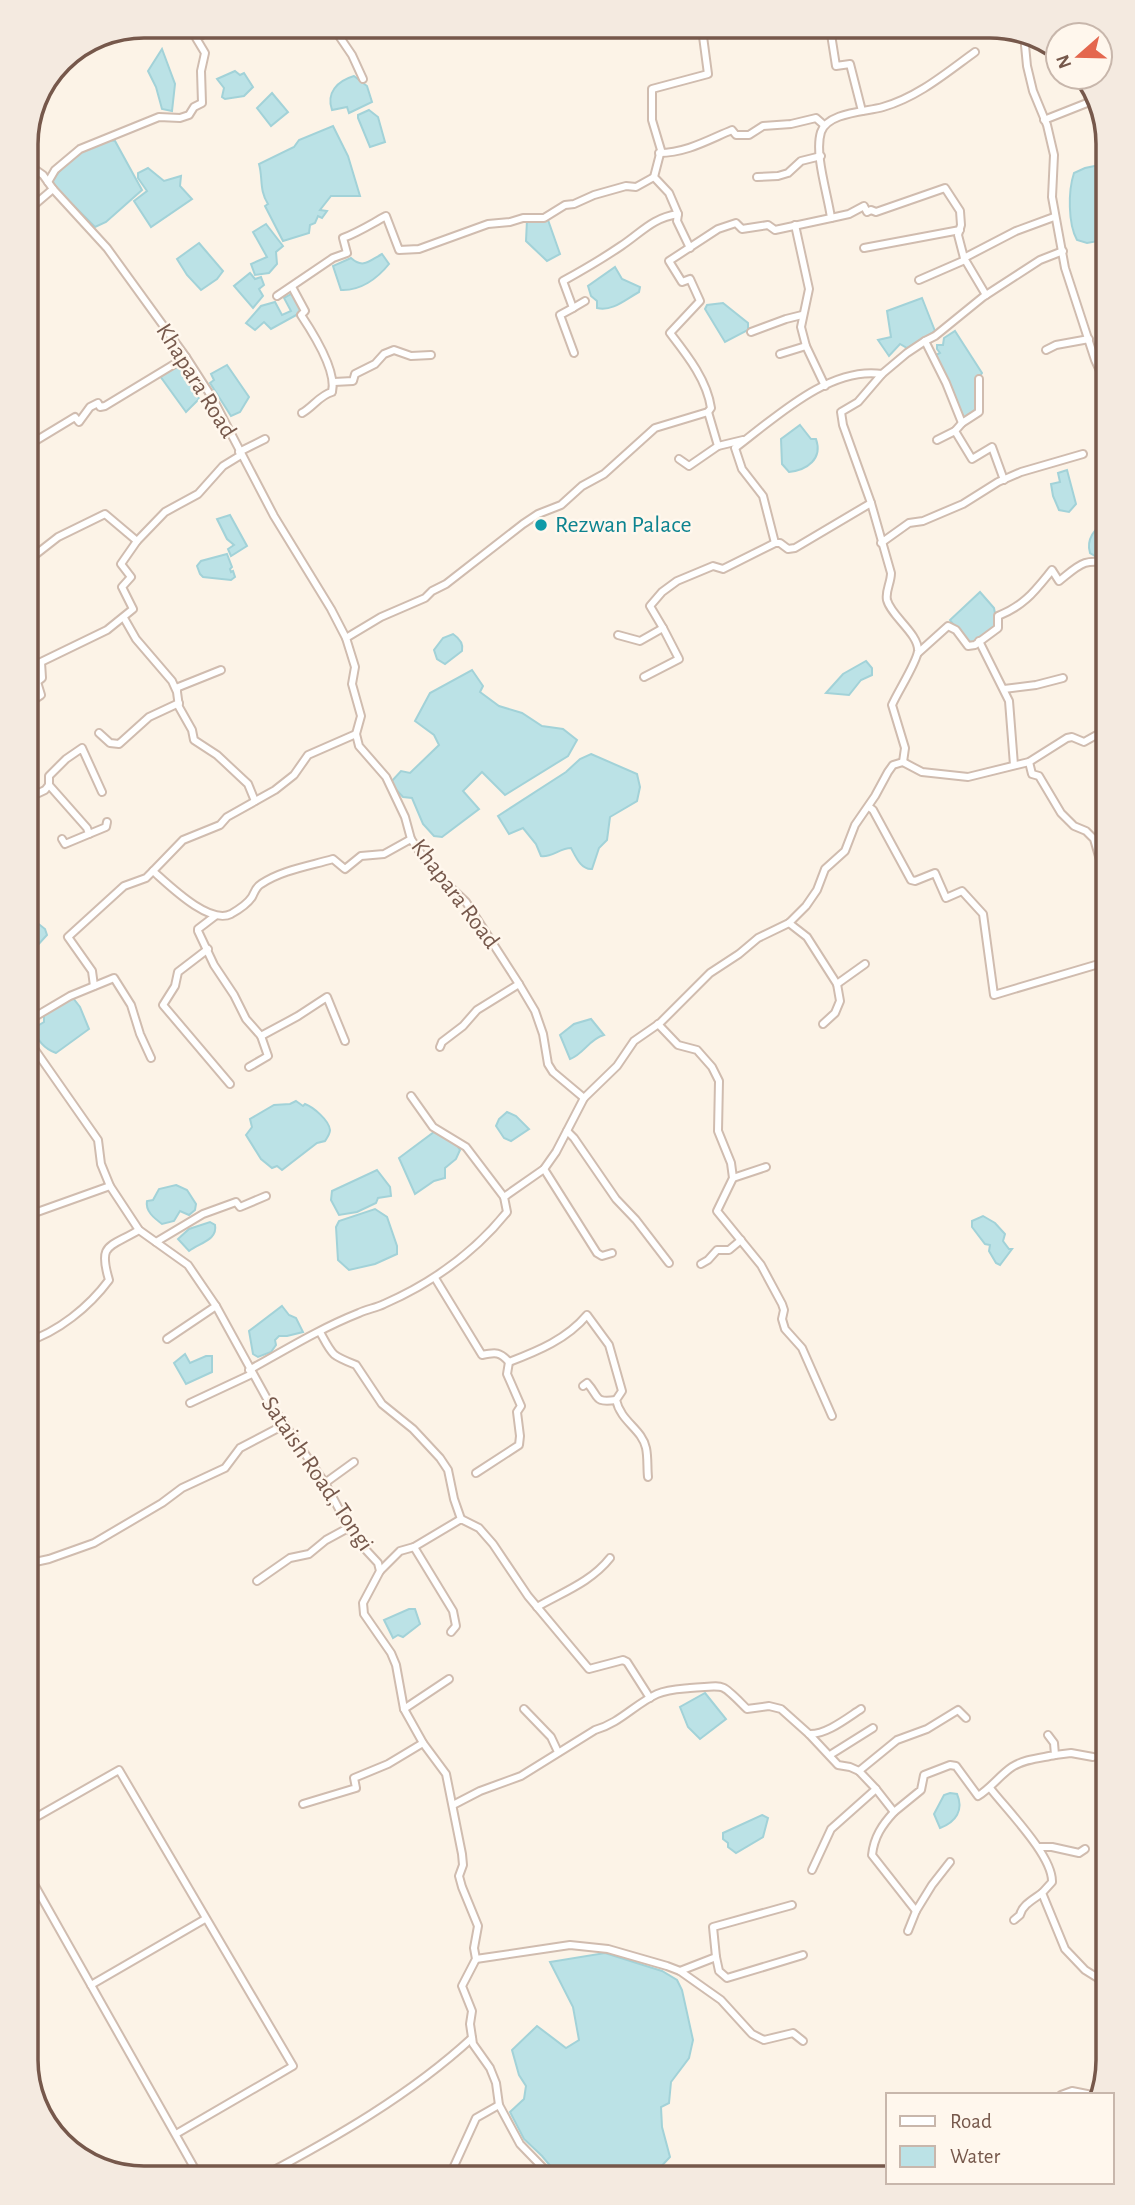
<svg xmlns="http://www.w3.org/2000/svg" width="1135" height="2205" font-family="'Alegreya Sans',sans-serif">
	<style>
		.water { fill: #bbe2e6; stroke: #a2d2d8; stroke-width: 2 }
		.lines { fill: none; stroke-linecap: round; stroke-linejoin: round }
		.minor-casing { stroke: #d0bcaf; stroke-width: 10 }
		.minor { stroke: #fff; stroke-width: 6 }
		.culture-dot { fill: #0f9aa8; stroke: #fff7ed; stroke-width: 2.5 }
		.labels { text-anchor: middle; dominant-baseline: central; stroke-width: 5; stroke-linejoin: round; paint-order: stroke }
		.street-label { font-size: 24px; fill: #76584b; stroke: #fff7ed }
		.culture-label { font-size: 24px; fill: #0d838f; stroke: #fff7ed; text-anchor: start }
		.rim { fill: none; stroke: #76584b; stroke-width: 3.5 }
	</style>
	<rect width="100%" height="100%" fill="#fcf3e7"/>
	<g class="water">
		<path d="M162,49L175,84L172,111L162,109L156,87L148,71Z"/>
		<path d="M235,71L240,75L244,73L253,87L244,96L225,99L222,97L224,88L217,79Z"/>
		<path d="M354,76L367,86L372,102L349,113L347,107L332,110C326,93 337,81 354,76Z"/>
		<path d="M272,93L288,112L271,126L257,108Z"/>
		<path d="M369,110L378,117L385,142L370,147L358,118V115Z"/>
		<path d="M333,126L348,156L360,196H331L320,210L327,211L322,218L318,216L315,223L310,225L309,233L283,241L265,206L268,204C259,190 263,178 259,164L294,147L299,140Z"/>
		<path d="M105,139L115,141L142,190L106,222L95,227L51,183C65,161 81,149 105,139Z"/>
		<path d="M1109,163V239L1087,243L1077,240C1068,224 1068,191 1074,173L1085,168Z"/>
		<path d="M148,168L164,181L181,176L180,186L192,199L151,227L134,201L147,191L138,178V173Z"/>
		<path d="M527,220H548L560,254L547,261L526,241Z"/>
		<path d="M266,224L283,246L276,252L277,264L269,273L255,275L251,264L267,257L253,232Z"/>
		<path d="M199,243L223,271L217,279L201,290L187,275L177,259Z"/>
		<path d="M382,254L389,264C377,279 360,291 341,290L333,266L351,258C363,269 369,261 382,254Z"/>
		<path d="M615,267L622,279L640,287L639,292C626,299 612,312 597,308V301L591,296L588,286Z"/>
		<path d="M250,273L255,279L261,277L264,285L259,289L263,296L253,308L234,286Z"/>
		<path d="M293,293L302,308L300,313L271,329L264,322L255,330L246,323L261,306L275,302L282,315L291,311L284,298Z"/>
		<path d="M922,298L935,331L907,348L900,344L889,356L878,340L891,337L887,311Z"/>
		<path d="M723,303L748,323V330L725,342L705,309L707,305Z"/>
		<path d="M955,331L982,373L978,379V411L963,421L934,356L940,353L937,349V345H943L944,338Z"/>
		<path d="M227,365L249,397L240,412L231,416L210,383L214,380L211,374Z"/>
		<path d="M176,366L188,374L199,399L186,412L160,376Z"/>
		<path d="M800,425L811,439H816C823,459 807,470 789,472L782,464L781,439Z"/>
		<path d="M1067,470L1076,504L1069,512L1059,510L1053,496L1051,484L1060,482L1058,473Z"/>
		<path d="M230,515L247,546L231,556L228,549L234,545L227,539L217,519Z"/>
		<path d="M1109,516V551L1095,556L1090,553C1085,537 1098,527 1109,516Z"/>
		<path d="M227,554L232,567L230,569L231,572L233,571L235,577L231,580L203,577L200,574L197,566L201,561Z"/>
		<path d="M980,592L994,608L997,624L972,644L965,639L950,620Z"/>
		<path d="M453,634C459,638 464,643 462,651L445,664L437,659L434,650L443,638Z"/>
		<path d="M866,661L872,668V675L861,680L849,695L826,693L843,674Z"/>
		<path d="M472,670L483,686L480,692L499,706L522,713L542,726L563,729L577,740L568,756L505,795L482,772L463,791L479,809L442,837L434,836L423,824L412,798L403,797L390,783L401,771L410,773L439,745L434,735L415,721L430,693Z"/>
		<path d="M591,754L637,774L640,787L637,801L610,817L607,840L599,848L592,869C581,870 576,857 571,848C560,848 551,858 541,856L536,844L523,828L509,834L498,816L566,772L580,759Z"/>
		<path d="M26,914L45,929L47,935L26,958Z"/>
		<path d="M73,998L80,1007L89,1029L56,1053C45,1049 37,1041 34,1028L44,1022V1014Z"/>
		<path d="M591,1019L604,1035C589,1039 584,1054 570,1059L560,1035L574,1024Z"/>
		<path d="M296,1101L303,1106L305,1104C313,1107 329,1120 330,1130C330,1134 327,1138 325,1141L317,1143L282,1170L277,1166L272,1168L261,1159L246,1135L252,1127L250,1119L274,1105L290,1104Z"/>
		<path d="M507,1112L516,1116L529,1129L511,1141L504,1138L496,1126L499,1119Z"/>
		<path d="M434,1132L456,1144L460,1150L456,1159L445,1168V1178L434,1181L415,1194L399,1158Z"/>
		<path d="M377,1170L390,1187L391,1196L378,1198L376,1203L357,1212L339,1215L331,1200L332,1191Z"/>
		<path d="M176,1185L187,1190L196,1204L195,1210L189,1215L180,1211L174,1221L162,1224C154,1218 145,1211 147,1201L153,1200L159,1189Z"/>
		<path d="M375,1209L387,1217L397,1246V1254L375,1264L349,1270L338,1260L336,1227L339,1221Z"/>
		<path d="M983,1216L995,1223L1005,1234L1003,1241L1009,1249H1012L1000,1265L996,1263L989,1251L990,1245L985,1244L972,1227V1221Z"/>
		<path d="M210,1222L215,1225C218,1240 199,1243 189,1251L178,1239L189,1229Z"/>
		<path d="M282,1306L289,1315L296,1318L303,1332L287,1336H279L275,1340L276,1345L271,1352L258,1357L253,1354L249,1331Z"/>
		<path d="M185,1354L190,1363L206,1356H212V1372L186,1384L174,1363Z"/>
		<path d="M409,1609H415L420,1624L403,1637L398,1635L393,1638L384,1620Z"/>
		<path d="M705,1693L726,1719L700,1739L688,1727L680,1707Z"/>
		<path d="M950,1793L957,1794C964,1810 956,1822 940,1828L934,1814L944,1795Z"/>
		<path d="M762,1815L768,1818L763,1837L736,1853L728,1847V1843L723,1839V1833Z"/>
		<path d="M605,1953L662,1971L677,1980L682,1990L693,2040L689,2058L671,2082L669,2103L661,2107L662,2127L670,2157L655,2173L557,2174L542,2156L524,2139L510,2112L524,2099L526,2086L519,2075L512,2050L537,2026L566,2048L579,2040L573,2007L550,1962Z"/>
	</g>
	<g class="lines">
		<g class="minor-casing">
			<g id="minor">
				<path d="M830,28L836,66L850,64L862,111"/>
				<path d="M337,33L352,55L363,79"/>
				<path d="M1024,35L1027,66L1033,91L1047,125L1054,155L1052,197L1065,268L1095,360L1107,386L1109,400"/>
				<path d="M1044,120L1087,103L1090,97L1089,86"/>
				<path d="M659,153C686,153 708,140 732,130L736,135H749L763,126L791,124L816,118L824,125"/>
				<path d="M26,163L43,175L53,189L107,248L186,357L213,399L274,516L331,609L346,638L355,667L352,684L361,716L356,734L359,746L386,777L405,817L411,839L432,870L466,902L519,984L535,1011L543,1034L548,1064L553,1072L584,1098"/>
				<path d="M757,177L778,176L788,173L801,161L821,156"/>
				<path d="M48,182L55,170L80,149L159,117L180,118L189,115L194,107L202,103L201,71L205,53L196,38L204,34"/>
				<path d="M26,212L53,189"/>
				<path d="M831,218L849,214L864,206L867,212L871,210L876,212L945,188L960,211L961,225L958,235L964,258"/>
				<path d="M795,225L809,289L801,327L806,346L825,386"/>
				<path d="M690,248L677,221L678,214L669,193L654,177L661,150L652,120V89L708,74L702,29"/>
				<path d="M864,248L960,230"/>
				<path d="M919,280L965,260"/>
				<path d="M292,287L305,311L301,315C313,333 337,371 332,392C320,395 313,407 302,413"/>
				<path d="M986,295L964,258L1016,231L1054,217"/>
				<path d="M277,296L333,258L347,253L343,238C359,232 371,224 386,216L399,250L419,249L488,224L510,222L523,218H544L565,205L574,204L594,195L626,186L636,187L654,177"/>
				<path d="M573,308L585,301"/>
				<path d="M751,332L786,319L802,315"/>
				<path d="M925,341L946,383L962,423L979,412V379"/>
				<path d="M1046,350L1056,345L1089,339"/>
				<path d="M574,353L560,315L573,308L563,281C583,270 602,259 621,246C642,232 652,218 678,214"/>
				<path d="M780,354L806,346"/>
				<path d="M334,382L353,381L355,374L375,364L384,354L394,350L411,356L431,355"/>
				<path d="M708,412L711,408C707,380 687,355 670,333L700,301L690,279L682,282L669,261L718,229L736,223L742,229L768,225L775,230L831,218C828,195 814,154 821,132C828,112 866,112 883,107C918,97 946,73 975,52"/>
				<path d="M962,423L955,431L972,459L992,447L1004,480"/>
				<path d="M937,440L955,431"/>
				<path d="M26,442L37,440L75,417L79,422L90,407L98,403L100,407L105,406L186,357"/>
				<path d="M718,446L743,440"/>
				<path d="M239,452L265,439"/>
				<path d="M775,543L763,496L742,469L735,448C775,418 829,366 882,374"/>
				<path d="M881,543L909,523L923,521L963,504L998,482L1021,472L1083,454"/>
				<path d="M26,562L58,537L105,514L137,541"/>
				<path d="M124,618L136,639L172,681L177,692L179,707L192,730L194,740L217,755L248,784L255,801"/>
				<path d="M618,635L640,641L663,628L650,606L662,592L677,581L713,566L723,569L775,543H780L788,549L795,548L871,503"/>
				<path d="M346,638L381,617L425,598L432,591L446,584L523,524L538,514L561,505L582,486L604,474L655,428L708,412L718,446L689,466L679,459"/>
				<path d="M979,641L1009,701L1014,765"/>
				<path d="M918,653L948,626L956,630L968,646L975,645L998,628V616C1025,605 1034,592 1052,570L1059,581C1067,575 1076,566 1085,563C1094,560 1100,564 1109,559"/>
				<path d="M644,677L679,659L663,628"/>
				<path d="M1004,689L1036,685L1063,678"/>
				<path d="M177,690L176,688L221,670"/>
				<path d="M26,705L41,695L37,682L42,678L41,662L107,630L133,609L122,587L131,577L121,564L137,541L165,512L198,494L223,466L241,455"/>
				<path d="M99,733L110,743L119,744L149,717L179,703"/>
				<path d="M903,762L905,748L892,705C897,693 917,662 918,651C919,634 891,616 887,600C885,591 891,583 891,573L871,503L843,425L841,412L858,402L882,374L907,353L925,341L935,336L983,297L1040,260L1063,251"/>
				<path d="M903,762L922,772L968,777L1029,762L1067,738L1072,737L1084,742L1109,728"/>
				<path d="M1029,762L1032,774L1039,776L1061,813L1074,826L1086,831L1094,839L1103,870L1100,874L1106,894L1109,893"/>
				<path d="M49,785L87,828L89,834L65,844L62,839"/>
				<path d="M26,799L45,790L49,785V776L66,759L82,748L102,792"/>
				<path d="M869,807L873,810L911,880L915,881L935,873L946,898L962,891L983,914L994,995L1109,961"/>
				<path d="M89,834L106,827L107,822"/>
				<path d="M153,871L183,840L220,825L227,817L275,790L294,775L308,755L356,734"/>
				<path d="M215,916L198,929V931L214,965L234,995L246,1019L261,1036L268,1056L249,1067"/>
				<path d="M789,923L807,937L837,984L840,1001L835,1013L823,1024"/>
				<path d="M208,949L178,972L175,986L163,1005L230,1084"/>
				<path d="M1100,963L1109,987"/>
				<path d="M837,984L865,964"/>
				<path d="M94,986L92,971L68,937L124,886L146,878L153,871C169,885 209,925 231,914C238,910 248,903 252,897C255,891 256,887 261,884C282,870 309,866 333,859L345,869L361,856L384,854L411,839"/>
				<path d="M26,1022L70,996L114,978L131,1005L140,1034L151,1058"/>
				<path d="M658,1024L678,1045L697,1050L712,1067L719,1081L718,1131L731,1163L733,1178L717,1211L761,1265L782,1304L784,1310L782,1319L785,1329L802,1348L832,1416"/>
				<path d="M261,1036L298,1016L327,997L345,1041"/>
				<path d="M26,1037L98,1140L101,1164L110,1186L139,1230L188,1265L216,1306L266,1397L325,1483L354,1537L378,1563L380,1571L363,1603L364,1614L391,1653L396,1665L404,1709L423,1743L446,1774L462,1854L463,1865L459,1876L462,1887L478,1926L474,1948L476,1959L462,1986L472,2011L470,2024L473,2044L490,2068L496,2083L499,2105L520,2144L549,2174"/>
				<path d="M440,1047L442,1042L463,1026L477,1010L519,984"/>
				<path d="M411,1096L433,1127L466,1147L504,1197"/>
				<path d="M567,1131L574,1138L616,1199L636,1220L669,1263"/>
				<path d="M544,1169L597,1253L602,1256L612,1253"/>
				<path d="M733,1178L766,1167"/>
				<path d="M26,1216L110,1186"/>
				<path d="M156,1242L203,1214L236,1202L240,1207L266,1196"/>
				<path d="M701,1264L708,1260L717,1250H729L741,1240"/>
				<path d="M435,1278L482,1355C496,1352 500,1352 509,1362C538,1351 567,1339 587,1315L609,1345L622,1391L616,1400C621,1422 642,1429 646,1448C648,1457 647,1468 648,1477"/>
				<path d="M320,1332C333,1356 331,1355 356,1365L382,1404L413,1429L440,1458L448,1470L454,1499L461,1519"/>
				<path d="M167,1339L216,1306"/>
				<path d="M26,1342C58,1332 89,1307 109,1280C98,1243 109,1248 139,1230"/>
				<path d="M249,1370C285,1350 321,1328 359,1313C367,1309 376,1308 384,1304C432,1283 474,1253 507,1212L504,1197L544,1169L556,1152L584,1098L617,1066L634,1041L660,1023L710,973L739,954L758,938L789,923L806,906L817,890L825,869L845,851L855,825L875,796L888,772L893,765L903,762"/>
				<path d="M583,1386L587,1383C600,1397 593,1403 616,1400"/>
				<path d="M190,1403L252,1374"/>
				<path d="M476,1473L519,1445L520,1436L517,1412L521,1406L507,1374L509,1362"/>
				<path d="M325,1483L354,1462"/>
				<path d="M414,1547L453,1611L456,1626L451,1632"/>
				<path d="M26,1564L49,1559L94,1543L162,1503L182,1488L225,1468L240,1448L284,1425"/>
				<path d="M380,1571L400,1551L414,1547L461,1519L479,1528L493,1544L528,1596L589,1669L623,1660L627,1662L650,1698"/>
				<path d="M257,1581L290,1558L309,1554L326,1540L348,1528"/>
				<path d="M537,1607C563,1592 591,1582 610,1558"/>
				<path d="M404,1709L449,1679"/>
				<path d="M524,1709L551,1737L558,1752"/>
				<path d="M809,1734C826,1735 847,1718 861,1709"/>
				<path d="M830,1755L873,1728"/>
				<path d="M1055,1755L1071,1753L1093,1757"/>
				<path d="M859,1771L897,1740L927,1729L958,1710L966,1718"/>
				<path d="M990,1788C1007,1810 1053,1856 1052,1882L1042,1893L1065,1949L1085,1970L1109,1985"/>
				<path d="M303,1804L356,1788L354,1778L388,1764L423,1743"/>
				<path d="M453,1805L480,1791L521,1776L595,1730C620,1723 635,1704 657,1694C668,1689 678,1689 690,1688C727,1686 719,1681 747,1709L769,1706L781,1709L809,1734L838,1765L850,1767L859,1771L876,1789L894,1812L921,1790L924,1775L950,1765L956,1766L978,1796C991,1788 1000,1775 1012,1767C1024,1759 1041,1758 1055,1755L1054,1743L1048,1735"/>
				<path d="M894,1812C882,1825 874,1837 872,1855L916,1911L932,1885L950,1862"/>
				<path d="M26,1823L119,1770L293,2066L176,2134"/>
				<path d="M1039,1847H1052L1079,1853L1085,1849"/>
				<path d="M26,1870L200,2178"/>
				<path d="M812,1870L831,1829L876,1789"/>
				<path d="M1014,1920L1020,1915C1022,1905 1034,1899 1042,1893"/>
				<path d="M908,1931L916,1911"/>
				<path d="M716,1957L719,1971L727,1978L803,1955"/>
				<path d="M476,1959L570,1945L608,1949L667,1966L680,1971L721,2000L752,2034L764,2040L793,2033L803,2041"/>
				<path d="M680,1971L716,1957L713,1927L792,1905"/>
				<path d="M91,1985L205,1919"/>
				<path d="M1061,2095L1072,2091L1092,2095"/>
				<path d="M1098,2095L1099,2094"/>
				<path d="M450,2175L476,2118L499,2105"/>
				<path d="M261,2177C335,2138 410,2095 472,2038"/>
			</g>
		</g>
		<use href="#minor" class="minor"/>
	</g>
	<circle class="culture-dot" cx="541" cy="525" r="7"/>
	<g class="labels">
		<g class="street-label">
			<text transform="translate(196 381) rotate(58)">Khapara Road</text>
			<text transform="translate(455 894) rotate(53)">Khapara Road</text>
			<text transform="translate(317 1474) rotate(56)">Sataish Road, Tongi</text>
		</g>
		<g class="culture-label">
			<text x="555" y="525">Rezwan Palace</text>
		</g>
	</g>
	<path d="M0 0H1135V2205H0ZM144 38H990A106 106 0 0 1 1096 144V2060A106 106 0 0 1 990 2166H144A106 106 0 0 1 38 2060V144A106 106 0 0 1 144 38Z" fill="#f4eae0" fill-rule="evenodd"/>
	<path class="rim" d="M144 38H990A106 106 0 0 1 1096 144V2060A106 106 0 0 1 990 2166H144A106 106 0 0 1 38 2060V144A106 106 0 0 1 144 38Z"/>
	<rect x="886" y="2093" width="228" height="91" fill="#fff7ed" stroke="#c8b7ac" stroke-width="2"/>
	<rect x="900" y="2116" width="35" height="10" fill="#ffffff" stroke="#c8b7ac" stroke-width="2"/>
	<text x="950" y="2128" font-size="21" fill="#76584b">Road</text>
	<rect x="900" y="2146" width="35" height="21" fill="#bbe2e6" stroke="#c8b7ac" stroke-width="2"/>
	<text x="950" y="2163" font-size="21" fill="#76584b">Water</text>
	<g transform="translate(1079 56) rotate(250)"><circle r="33" fill="#fff7ed" stroke="#c8b7ac" stroke-width="2"/>
	<path d="M0-5L12 26L0 18L-12 26Z" fill="#e4674e"/>
	<text y="-10" font-size="19" font-weight="bold" text-anchor="middle" fill="#76584b">N</text>
	</g>
</svg>
